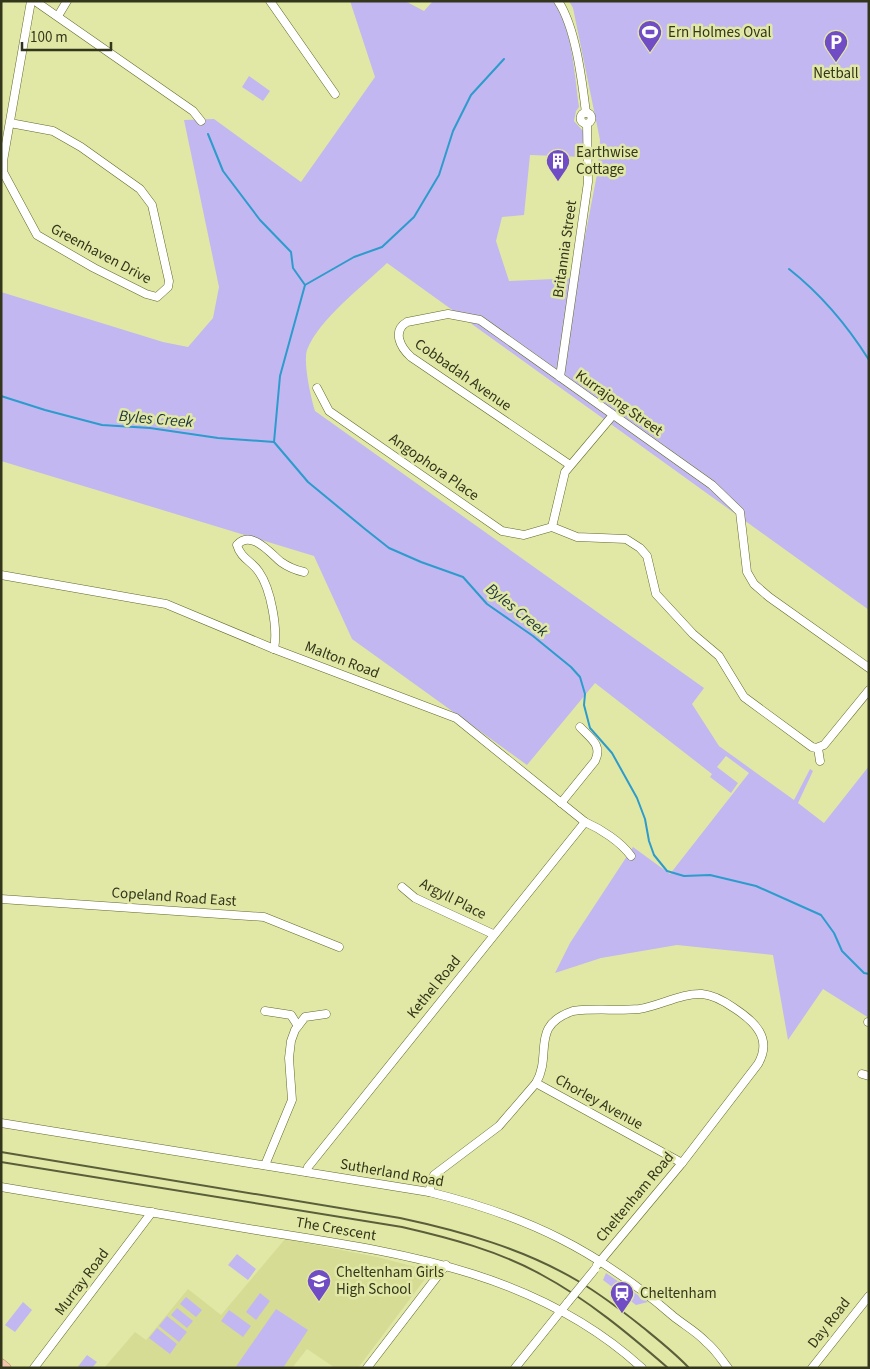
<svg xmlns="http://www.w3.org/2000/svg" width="870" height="1369" font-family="'Source Sans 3',sans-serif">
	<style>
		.built { fill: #d6dc94 }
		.green { fill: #c2b7f1 }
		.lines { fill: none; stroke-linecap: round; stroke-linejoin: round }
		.stream { stroke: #2d9bcc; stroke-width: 2 }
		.minor-casing { stroke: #646829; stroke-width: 9 }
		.major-casing { stroke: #aa7c55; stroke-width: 11 }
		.minor { stroke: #fff; stroke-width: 8 }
		.major { stroke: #f2c7ac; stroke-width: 10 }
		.rail { stroke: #5a5e3a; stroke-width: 2 }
		.minor-bridge-casing { stroke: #646829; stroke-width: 9; stroke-linecap: butt }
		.minor-bridge { stroke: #fff; stroke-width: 8 }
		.labels { text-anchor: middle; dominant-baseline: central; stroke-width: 5; stroke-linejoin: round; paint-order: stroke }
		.poi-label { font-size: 15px; fill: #33361b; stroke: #e1e8a6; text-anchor: start }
		.street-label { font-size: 15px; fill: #33361b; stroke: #e1e8a6 }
		.water-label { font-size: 16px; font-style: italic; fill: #1d3440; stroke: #e1e8a6 }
	</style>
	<rect width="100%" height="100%" fill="#e1e8a6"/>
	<path class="built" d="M285,1239L377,1257L431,1271L358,1368H335L307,1349L292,1368H104L135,1332L146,1340L188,1289L221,1315Z"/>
	<g class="green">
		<path d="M350,1H405L424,11L433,1H554C573,33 574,71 579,107L576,111L574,121L583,131V157L530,155L524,215L502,217L496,241L509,281L577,278L599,164L598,163L600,140L573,8L569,1H869V610L387,263C363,286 319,319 307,350C303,363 311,398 315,411L704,688L692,704L719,746L794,800L810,769L813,771L798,803L824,823L869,766V1018L823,989L788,1040L773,955L677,945L601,958L555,973L570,943L633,847L670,874L749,773L726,756L717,767L738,783L731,793L710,777L712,774L595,683L527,765L352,639L314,556L1,461V292L163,342L188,347L213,318L219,287L184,120L214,119L301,182L375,77Z"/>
		<path d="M249,76L270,91L263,101L242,87Z"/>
		<path d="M237,1254L256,1269L248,1280L228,1265Z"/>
		<path d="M606,1273L648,1302L636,1305L603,1280Z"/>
		<path d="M260,1293L270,1301L256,1320L246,1312Z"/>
		<path d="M186,1297L202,1310L196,1317L180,1304Z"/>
		<path d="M23,1302L32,1310L15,1332L5,1325Z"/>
		<path d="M177,1308L193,1321L187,1328L171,1315Z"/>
		<path d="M276,1309L308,1330L283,1368H235Z"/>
		<path d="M229,1310L251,1326L243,1337L221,1321Z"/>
		<path d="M167,1316L187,1332L179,1342L159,1326Z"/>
		<path d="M157,1328L177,1344L170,1354L149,1338Z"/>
		<path d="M87,1355L97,1362L92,1368H77Z"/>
	</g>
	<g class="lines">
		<g class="stream">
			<path d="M208,134L223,171L260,220L291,252L293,268L305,285"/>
			<path d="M789,269C822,295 847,325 869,360"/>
			<path d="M1,396L45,410L102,425L150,428L218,438L274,442L308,482L365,529L389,548L421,562L463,577L487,604L533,636L571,667L580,677L585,694L584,705L590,728L612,753L637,798L645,819L649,841L654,855L667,871L684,876L710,875L756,886L821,915L834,933L842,951L864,973L869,974"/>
			<path d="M274,442L280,376L305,285L354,257L382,247L414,217L439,175L453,131L471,95L504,59"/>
		</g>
		<g class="minor-casing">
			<g id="minor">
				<path d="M35,1L193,111L201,121"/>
				<path d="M270,1L335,94"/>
				<path d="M558,1C576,28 582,81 586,113"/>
				<path d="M58,16L67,1"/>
				<circle cx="586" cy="118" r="5.5"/>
				<path d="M10,123L53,131L81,147L140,189L152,205L169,281L168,287L157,297L146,294L94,268L37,235L3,172V161L31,1"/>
				<path d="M560,377L588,182L587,124"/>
				<path d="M317,388L329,411L502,531L524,535L552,527"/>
				<path d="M613,415L565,472L552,527L577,537L626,539L640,548L647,556L656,594L693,634L719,656L744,697L812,747L816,748L824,745L869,690"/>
				<path d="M570,465L411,357C400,347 392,331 407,322L448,314L480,320L712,485L740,512L747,572L754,584L769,597L869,668"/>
				<path d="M1,575L166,604L274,649L456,718L585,822C601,829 621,842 631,856"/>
				<path d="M274,649C278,629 271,589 259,572C252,561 241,559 237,545C251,529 270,553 281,562C288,567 295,570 304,572"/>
				<path d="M818,748L820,761"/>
				<path d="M561,803L595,761C603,745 590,738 580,727"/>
				<path d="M402,887L415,898L493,934"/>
				<path d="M1,899L264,917L339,947"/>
				<path d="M265,1011L291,1015L298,1026"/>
				<path d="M868,1022H869"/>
				<path d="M862,1074L869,1076"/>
				<path d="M536,1083C553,1054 529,1026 573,1011C595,1008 617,1011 639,1009C660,1006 681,993 702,994C714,995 724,1001 734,1008C754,1021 773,1038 758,1064L682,1163L597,1265"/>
				<path d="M1,1123L429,1192C527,1216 597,1250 673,1316C684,1325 697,1332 706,1342C715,1349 721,1359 728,1368"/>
				<path d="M265,1165L292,1100L289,1058L291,1041L295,1030L305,1017L326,1014"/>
				<path d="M307,1172L308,1167L585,822"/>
				<path d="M1,1187C86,1201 171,1216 256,1230C393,1252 534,1269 642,1368"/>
				<path d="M429,1192L434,1175L499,1126L536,1083L682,1163"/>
				<path d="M34,1368L152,1212"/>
				<path d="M367,1368L446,1265"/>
				<path d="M515,1368L568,1302"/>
				<path d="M812,1368L869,1296"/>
			</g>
		</g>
		<g class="major-casing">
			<path id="major" d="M1,1364L6,1368"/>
		</g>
		<use href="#minor" class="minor"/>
		<use href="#major" class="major"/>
		<g class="rail">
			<path d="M1,1152L400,1218C461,1231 524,1249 578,1281C600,1294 621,1310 640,1325C657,1339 674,1352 689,1368"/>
			<path d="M1,1162L402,1227C450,1238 499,1251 542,1275C587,1299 630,1335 668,1368"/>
		</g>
		<g class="minor-bridge-casing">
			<path id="minor-bridge" d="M568,1302L595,1269"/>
		</g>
		<use href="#minor-bridge" class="minor-bridge"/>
	</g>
	<defs>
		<g id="stadium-pin" transform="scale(1.25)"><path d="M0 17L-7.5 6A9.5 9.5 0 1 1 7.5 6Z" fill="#704cc5" stroke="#e1e8a6"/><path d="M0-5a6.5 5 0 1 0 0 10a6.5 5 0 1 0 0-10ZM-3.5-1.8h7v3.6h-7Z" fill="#fff"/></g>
		<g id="parking-pin" transform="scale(1.25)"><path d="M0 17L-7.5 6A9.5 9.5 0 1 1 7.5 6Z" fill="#704cc5" stroke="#e1e8a6"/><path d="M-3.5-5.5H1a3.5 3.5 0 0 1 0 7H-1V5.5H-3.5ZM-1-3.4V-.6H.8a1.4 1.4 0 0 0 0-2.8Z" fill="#fff"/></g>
		<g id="building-pin" transform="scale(1.25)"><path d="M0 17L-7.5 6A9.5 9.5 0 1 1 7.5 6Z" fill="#704cc5" stroke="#e1e8a6"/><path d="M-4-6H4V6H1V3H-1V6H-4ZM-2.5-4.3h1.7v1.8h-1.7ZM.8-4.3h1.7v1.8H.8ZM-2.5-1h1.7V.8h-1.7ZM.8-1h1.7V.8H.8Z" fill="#fff"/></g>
		<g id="school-pin" transform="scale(1.25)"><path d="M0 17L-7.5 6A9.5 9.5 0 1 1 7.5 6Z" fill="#704cc5" stroke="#e1e8a6"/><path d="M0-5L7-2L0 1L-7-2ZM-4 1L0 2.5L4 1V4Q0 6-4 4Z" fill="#fff"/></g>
		<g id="station-pin" transform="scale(1.25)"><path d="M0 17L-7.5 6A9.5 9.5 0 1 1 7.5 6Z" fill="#704cc5" stroke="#e1e8a6"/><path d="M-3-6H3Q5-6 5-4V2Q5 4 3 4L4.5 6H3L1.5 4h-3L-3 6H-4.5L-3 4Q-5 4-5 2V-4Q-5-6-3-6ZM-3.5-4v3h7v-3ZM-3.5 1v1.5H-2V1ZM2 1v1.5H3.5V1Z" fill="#fff"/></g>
	</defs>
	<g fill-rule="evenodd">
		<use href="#stadium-pin" x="650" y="32"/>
		<use href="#parking-pin" x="836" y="42"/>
		<use href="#building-pin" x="558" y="161"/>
		<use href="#school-pin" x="319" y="1281"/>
		<use href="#station-pin" x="622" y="1293"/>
	</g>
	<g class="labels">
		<g class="poi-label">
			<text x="668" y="32">Ern Holmes Oval</text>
			<text x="836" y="73" text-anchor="middle">Netball</text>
			<text x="576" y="152">Earthwise<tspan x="576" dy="17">Cottage</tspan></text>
			<text x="336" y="1272">Cheltenham Girls<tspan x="336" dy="17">High School</tspan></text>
			<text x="640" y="1293">Cheltenham</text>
		</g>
		<g class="street-label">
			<text transform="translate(565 249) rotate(-82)">Britannia Street</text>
			<text transform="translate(101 254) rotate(28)">Greenhaven Drive</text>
			<text transform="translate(463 375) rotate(35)">Cobbadah Avenue</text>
			<text transform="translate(619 403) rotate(35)">Kurrajong Street</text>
			<text transform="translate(434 467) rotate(35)">Angophora Place</text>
			<text transform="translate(342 660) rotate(21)">Malton Road</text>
			<text transform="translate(174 897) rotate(4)">Copeland Road East</text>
			<text transform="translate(453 899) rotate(27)">Argyll Place</text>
			<text transform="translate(434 987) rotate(-51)">Kethel Road</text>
			<text transform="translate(599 1102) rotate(29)">Chorley Avenue</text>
			<text transform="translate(392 1173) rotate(10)">Sutherland Road</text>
			<text transform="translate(635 1197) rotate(-50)">Cheltenham Road</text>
			<text transform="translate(336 1229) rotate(10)">The Crescent</text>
			<text transform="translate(82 1282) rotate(-53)">Murray Road</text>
			<text transform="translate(829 1323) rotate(-52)">Day Road</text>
		</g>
		<g class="water-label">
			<text transform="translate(156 419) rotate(5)">Byles Creek</text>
			<text transform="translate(517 610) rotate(39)">Byles Creek</text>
		</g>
	</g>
	<rect width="870" height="1369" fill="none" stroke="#33361b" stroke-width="5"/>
	<path d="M22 42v8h89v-8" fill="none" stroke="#33361b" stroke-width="2.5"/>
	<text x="30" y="42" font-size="15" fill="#33361b" stroke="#e1e8a6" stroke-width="4" paint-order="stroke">100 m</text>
</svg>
